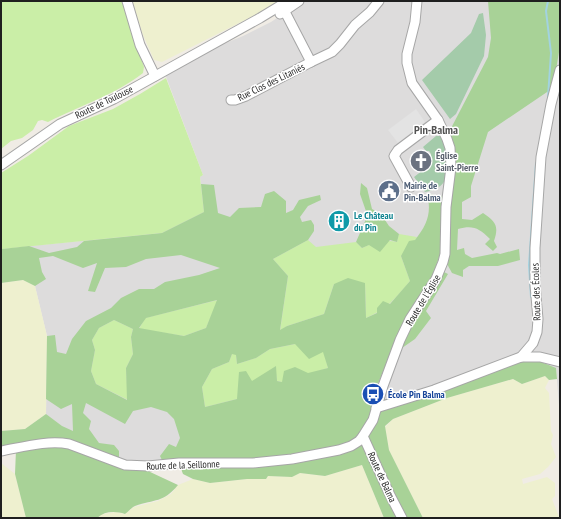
<svg xmlns="http://www.w3.org/2000/svg" width="561" height="519" font-family="'PT Sans Narrow',sans-serif">
	<style>
		.residential { fill: #dddcdc }
		.farmland { fill: #eef0cf }
		.grass { fill: #caeea7 }
		.forest { fill: #a8d297; fill-rule: evenodd }
		.cemetery { fill: #a4cbaa }
		.parking { fill: #e3e3e3 }
		.lines { fill: none; stroke-linecap: round; stroke-linejoin: round }
		.stream { stroke: #a2d3e1; stroke-width: 2 }
		.minor-casing { stroke: #a6a6a6; stroke-width: 11 }
		.minor { stroke: #fff; stroke-width: 9 }
		.labels { text-anchor: middle; dominant-baseline: central; stroke-width: 3; stroke-linejoin: round; paint-order: stroke }
		.street-label { font-size: 10px; fill: #1f1f1f; stroke: #fff }
		.worship-label { font-size: 10px; font-weight: bold; fill: #5b616d; stroke: #fff; text-anchor: start }
		.service-label { font-size: 10px; font-weight: bold; fill: #4e5e75; stroke: #fff; text-anchor: start }
		.culture-label { font-size: 10px; font-weight: bold; fill: #0d838f; stroke: #fff; text-anchor: start }
		.transit-label { font-size: 10px; font-weight: bold; fill: #164399; stroke: #fff; text-anchor: start }
		.quarter-label { font-size: 12px; font-weight: bold; fill: #525252; stroke: #fff }
	</style>
	<rect width="100%" height="100%" fill="#f0ece5"/>
	<path class="residential" d="M303,1H560V418L556,368L391,400L192,465L151,471L119,467L60,445L46,414L47,336L35,286L29,246L162,233L201,184L200,177L203,175L165,74L211,49L243,36L271,22Z"/>
	<g class="farmland">
		<path d="M132,1H278L257,14L162,62L154,60L143,35Z"/>
		<path d="M23,280L35,286L47,336L46,414L25,429L1,431V283Z"/>
		<path d="M545,376L549,380L545,388L549,393L551,431L553,435L551,444L556,457L548,467L540,474L522,479L523,484L547,477L555,483V496L552,499L559,517L423,518L389,450L385,427L393,419L447,398L513,379L522,384Z"/>
		<path d="M1,463L15,474L26,518H1Z"/>
		<path d="M362,465L384,518H97L102,514L116,512L125,514L134,507L158,501L171,494L178,485L193,479L210,483L247,479H266L268,476L292,477L300,473L325,476Z"/>
	</g>
	<g class="grass">
		<path d="M1,1H122L144,67L143,73C115,95 79,106 48,122L42,120L38,121L33,130L22,138L11,141L1,149Z"/>
		<path d="M166,78L203,175L200,177L204,212L162,233L3,249L1,254V173L28,156L69,126L113,109L140,94Z"/>
		<path d="M399,234L417,237L415,240L401,256L410,281C395,299 387,309 366,318L365,283L334,284L324,314L287,326L280,331L288,276L273,259L308,240L316,247L356,242L362,248C372,243 386,239 397,242Z"/>
		<path d="M218,300L206,328L184,336L139,329L145,318Z"/>
		<path d="M114,320L133,329L131,337L133,354L126,368L128,400L96,384L91,371L95,350L92,340L99,328Z"/>
		<path d="M295,344L324,352L328,368L282,382L277,381L275,367L237,399L205,407L202,387L212,369L229,362L232,354H236L237,364L256,358L270,349Z"/>
	</g>
	<g class="forest">
		<path d="M488,1H560V46L553,88L488,132L471,186V197L462,202V219L472,220L483,213C496,222 499,226 494,241L497,247L493,251L485,244L490,239C479,228 473,225 458,229L457,250L464,248L465,254L472,258L497,253L500,254L519,249L520,260L498,266H469L463,270V277L452,273L446,262L441,233L440,254L430,285L444,272L448,274L426,311L431,318L415,339L389,357L377,386L384,399L391,400L524,355L556,368L557,379L549,380L545,376L522,384L513,379L447,398L393,419L385,426L389,450L423,518H384L362,465L325,476L300,473L292,477L268,476L266,479H247L210,483L193,479L183,474L178,461L163,462L160,456L169,444L176,447L180,438L174,419L167,412L151,407L133,411L125,424L86,403L83,413L91,421L89,429L99,443L114,445L119,451V467L148,471L178,485C163,503 155,499 135,506C131,508 128,512 125,514C115,511 105,511 97,518H26L15,474L16,450L1,449V431L25,429L46,414L62,426L73,431L72,404L61,409L46,399L47,336L55,335L57,352L66,354L72,339L86,321L111,308L121,298L139,289H154L165,282L199,275L220,268L181,255L146,259L126,267L105,268L95,292L88,291L97,263L83,268L53,256L39,258L42,272L46,279L35,286L23,280L1,283V255L2,249L29,246L49,253L77,247L84,241L162,233L204,212L201,184L214,185L218,213L230,217L239,208L261,207L265,194L274,191L286,201V213L293,210L299,200L320,195L321,200L308,206L300,217L302,222L311,220L314,225V231L308,240L273,259L288,276L280,330L287,326L324,314L334,284L348,278L365,283L366,318L377,313V308L383,301L390,304L410,281L401,256L409,241L415,240C427,225 432,213 427,194L442,196V206L455,171L447,136L488,57L491,38ZM217,300L206,328L184,336L139,328L146,318ZM114,320L133,329L131,337L133,354L126,368L127,400L96,384L91,371L95,350L92,340L99,328ZM295,344L309,359L323,352L328,368L308,373L295,367L284,371L282,382L277,381L276,366L252,381L246,371L239,372L237,399L205,407L202,387L212,369L229,362L232,354L236,355L237,364L256,358L270,349Z"/>
		<path d="M361,183L367,188L372,209L381,214L389,226L399,234L397,242L390,240L380,252L369,245L362,248L356,242L366,219L367,214L360,194Z"/>
	</g>
	<g class="cemetery">
		<path d="M483,13L486,35L484,56L456,114L450,119L422,80L471,33L479,14Z"/>
		<path d="M436,136H440C447,143 449,173 444,182C440,188 432,191 425,192L414,177L432,163L429,159L431,154L429,151H426L423,147Z"/>
	</g>
	<path class="parking" d="M416,109L425,122L398,143L388,130Z"/>
	<g class="lines">
		<g class="stream">
			<path d="M548,1L546,11L551,53L548,97"/>
			<path d="M531,297L529,265L536,163"/>
		</g>
		<g class="minor-casing">
			<g id="minor">
				<path d="M127,1L140,45L155,76"/>
				<path d="M282,6L311,62L332,52L340,44L355,25L370,12L379,1"/>
				<path d="M280,14L299,1"/>
				<path d="M231,100H235L246,96L311,62"/>
				<path d="M1,165L60,124L114,99L260,18L288,1"/>
				<path d="M411,187L394,156L398,150L438,120"/>
				<path d="M521,357H540L560,362"/>
				<path d="M376,408L434,390L521,357L533,343L537,332L538,319L535,285V248L541,157L551,104L560,70"/>
				<path d="M363,436L390,495L402,518"/>
				<path d="M1,451C23,447 47,440 69,444L125,465L148,466L179,463H253L292,459L339,450L351,446L359,441L363,436L373,420L383,386L400,340L410,319L436,279L443,262L445,254L446,207L451,167L450,148L447,139L438,120L412,83L407,63V54L415,22L417,1"/>
			</g>
		</g>
		<use href="#minor" class="minor"/>
	</g>
	<defs>
		<g id="church-disc" transform="scale(1.15)"><circle r="9.5" fill="#6b7280" stroke="#fff"/><path d="M-1.2-6h2.4v3.5h3.3v2.4h-3.3V6h-2.4V-.1h-3.3v-2.4h3.3Z" fill="#fff"/></g>
		<g id="civic-disc" transform="scale(1.15)"><circle r="9.5" fill="#5c6f8a" stroke="#fff"/><path d="M-.6-6.5H3V-4.5H.6V-3L4-1V1h2V6H-6V1h2V-1L-.6-3ZM-1.2 2.5V6h2.4V2.5Z" fill="#fff"/></g>
		<g id="building-disc" transform="scale(1.15)"><circle r="9.5" fill="#0f9aa8" stroke="#fff"/><path d="M-4-6H4V6H1V3H-1V6H-4ZM-2.5-4.3h1.7v1.8h-1.7ZM.8-4.3h1.7v1.8H.8ZM-2.5-1h1.7V.8h-1.7ZM.8-1h1.7V.8H.8Z" fill="#fff"/></g>
		<g id="bus-disc" transform="scale(1.15)"><circle r="9.5" fill="#1a4fb4" stroke="#fff"/><path d="M-5-6H5V4H4V6H2V4H-2V6H-4V4H-5ZM-3.5-4V0h7V-4ZM-3.5 1.2v1.5H-2V1.2ZM2 1.2v1.5H3.5V1.2Z" fill="#fff"/></g>
	</defs>
	<g fill-rule="evenodd">
		<use href="#church-disc" x="421" y="161"/>
		<use href="#civic-disc" x="389" y="191"/>
		<use href="#building-disc" x="339" y="221"/>
		<use href="#bus-disc" x="373" y="394"/>
	</g>
	<g class="labels">
		<g class="street-label">
			<text transform="translate(271 82) rotate(-26)">Rue Clos des Litaniés</text>
			<text transform="translate(104 102) rotate(-26)">Route de Toulouse</text>
			<text transform="translate(536 292) rotate(-92)">Route des Écoles</text>
			<text transform="translate(423 300) rotate(-59)">Route de l'Église</text>
			<text transform="translate(183 465) rotate(-2)">Route de la Seillonne</text>
			<text transform="translate(382 477) rotate(65)">Route de Balma</text>
		</g>
		<g class="worship-label">
			<text x="436" y="155">Église<tspan x="436" dy="12">Saint-Pierre</tspan></text>
		</g>
		<g class="service-label">
			<text x="404" y="185">Mairie de<tspan x="404" dy="12">Pin-Balma</tspan></text>
		</g>
		<g class="culture-label">
			<text x="354" y="215">Le Château<tspan x="354" dy="12">du Pin</tspan></text>
		</g>
		<g class="transit-label">
			<text x="388" y="394">École Pin Balma</text>
		</g>
		<g class="quarter-label">
			<text x="436" y="129">Pin-Balma</text>
		</g>
	</g>
	<rect width="561" height="519" fill="none" stroke="#1f1f1f" stroke-width="4"/>
</svg>
